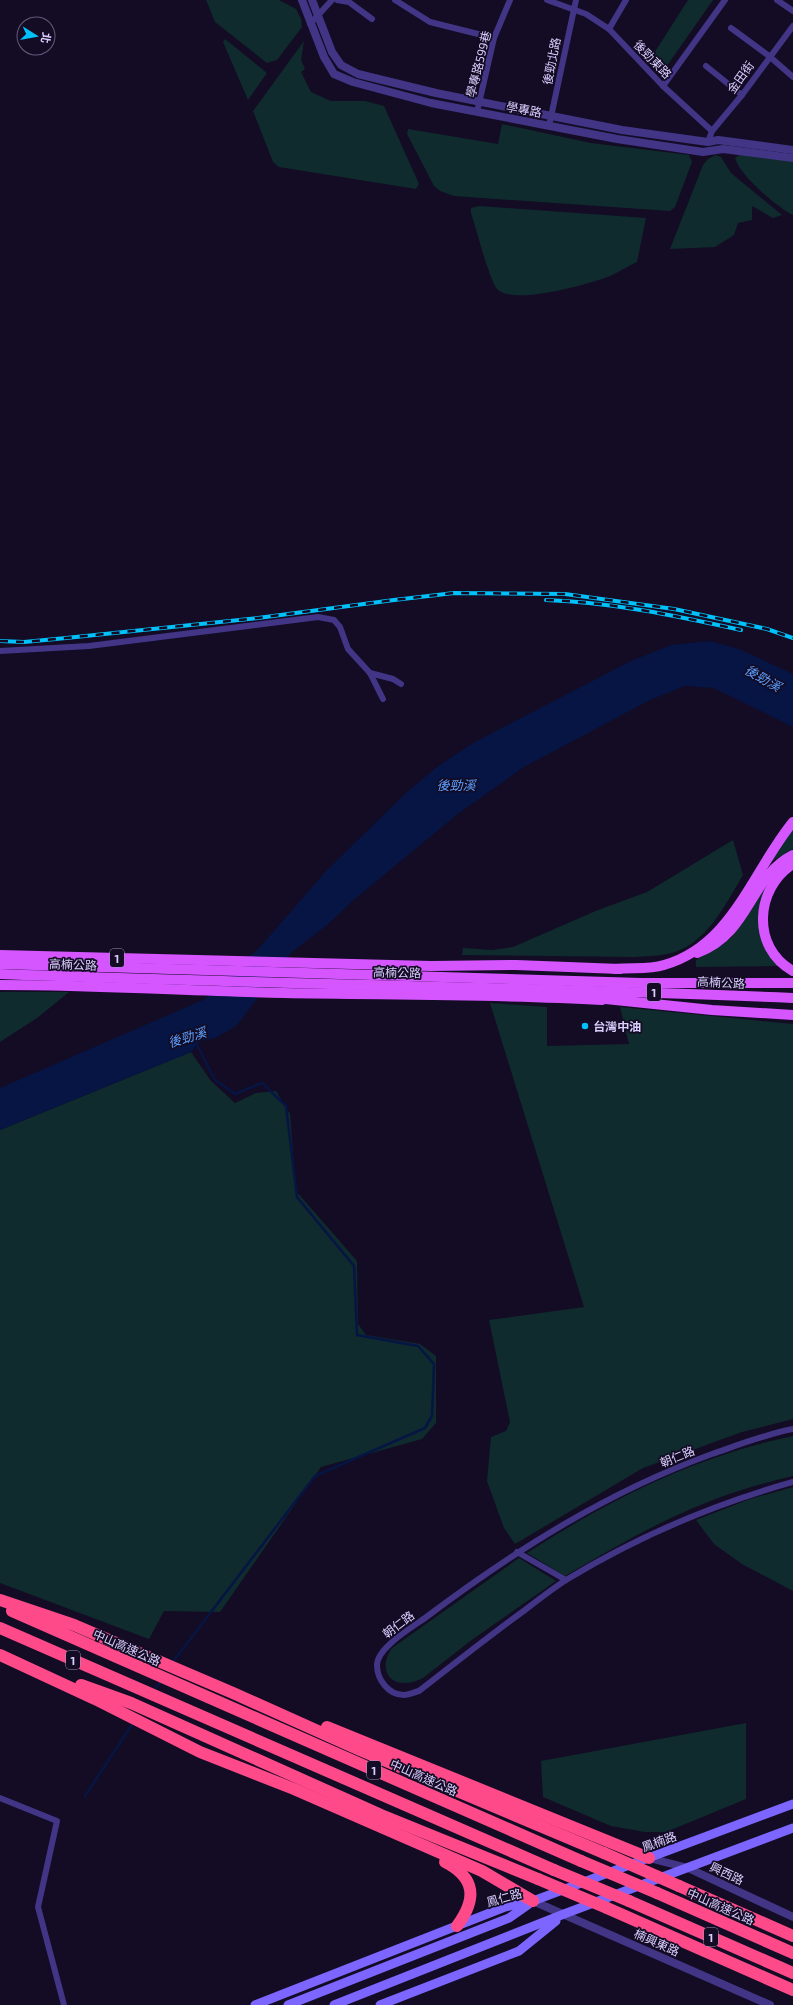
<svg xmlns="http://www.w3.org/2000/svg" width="793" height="2005" font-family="'Exo 2','Noto Sans TC',sans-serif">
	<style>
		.green { fill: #0f2b2e }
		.water { fill: #061543 }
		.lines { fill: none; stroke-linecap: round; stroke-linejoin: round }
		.stream { stroke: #061543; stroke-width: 2.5 }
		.minor { stroke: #423586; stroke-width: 6 }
		.tertiary { stroke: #423586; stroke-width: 8 }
		.secondary { stroke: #7d66ff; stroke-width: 9 }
		.primary { stroke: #d556ff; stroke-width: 10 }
		.motorway { stroke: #ff4a8a; stroke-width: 12 }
		.rail-casing { stroke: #00c1fa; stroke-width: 4 }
		.rail { stroke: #130c24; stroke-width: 2.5; stroke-dasharray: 8; stroke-linecap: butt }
		.motorway-bridge { stroke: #ff4a8a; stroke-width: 12 }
		.poi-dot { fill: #00c1fa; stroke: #130c24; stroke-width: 1.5 }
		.labels { text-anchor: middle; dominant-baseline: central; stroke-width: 3.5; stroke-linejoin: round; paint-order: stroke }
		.shield { fill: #130c24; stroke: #9f94bd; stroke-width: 1 }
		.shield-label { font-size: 11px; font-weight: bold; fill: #dbcfff }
		.street-label { font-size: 12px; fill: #dbcfff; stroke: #130c24 }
		.poi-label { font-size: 12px; font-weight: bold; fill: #dbcfff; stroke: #130c24; text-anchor: start }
		.water-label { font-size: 13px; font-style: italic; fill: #5da0ff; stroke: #130c24 }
	</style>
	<rect width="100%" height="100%" fill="#130c24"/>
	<g class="green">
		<path d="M206,0H279L296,9L301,19L302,27L277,60L267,63L215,22Z"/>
		<path d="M688,0H713L664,70L651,58Z"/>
		<path d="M225,39L267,73L248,100L223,42Z"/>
		<path d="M304,41L301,60L305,69L301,72L311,92L331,101H365L384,106L419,184L416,189L279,167L273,162L253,111Z"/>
		<path d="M502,124L591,143L689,155L692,162L675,207L670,211L454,196L440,191L434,186L407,134L408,129L498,144Z"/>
		<path d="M741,154L793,160V215C777,207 739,175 735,158Z"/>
		<path d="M716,155L721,157L731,173L782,215L773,218L752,206V220L738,223L734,235L715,247L670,249L703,165L708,159Z"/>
		<path d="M479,206L646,218L637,262C628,266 619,272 610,276C590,284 512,306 497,289C489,279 476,228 471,213V208Z"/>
		<path d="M793,828V849L769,863Z"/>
		<path d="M733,840L743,875C726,903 711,936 680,950C667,956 649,956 634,957L462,955L463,948L492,950L513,947L598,910L647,892Z"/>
		<path d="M770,881L761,908L778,966L696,967V960L731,938Z"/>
		<path d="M0,992H69L37,1018L0,1042Z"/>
		<path d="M490,1003L547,1007V1046L629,1044L620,1007L793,1024V1419L742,1432L643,1468L515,1544L504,1528L487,1481L491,1437L506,1431L510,1422L489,1320L584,1307Z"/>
		<path d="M191,1052L211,1081L235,1103L256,1093L276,1091L290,1114L296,1191L357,1261L358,1324L366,1335L420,1344L436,1356V1423L422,1439L321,1467L220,1612L164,1611L149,1639L0,1583V1130Z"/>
		<path d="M793,1436V1476C763,1483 732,1492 703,1504C655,1523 610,1550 565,1576L527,1553C610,1499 697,1456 793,1436Z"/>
		<path d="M793,1487V1591L742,1564L714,1544L696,1520L750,1499Z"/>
		<path d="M519,1558L556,1581L473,1639L423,1678C397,1692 374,1675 392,1648Z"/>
		<path d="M746,1723V1799L666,1832H645L611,1826L543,1797L541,1761Z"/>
	</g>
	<path class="water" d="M710,641L739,649L793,674V727L714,688L685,686L650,700L524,767L459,813L356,898L326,926L292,952L238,1024L230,1030L215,1038L201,1041L191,1052L0,1130V1088L205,999L260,947L326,871L406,793L437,767L473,743L631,661L671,645Z"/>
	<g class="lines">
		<g class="stream">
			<path d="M172,1663L315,1476L425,1428L432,1416L434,1364L418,1346L357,1335L354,1266L297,1197L286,1106L262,1083L235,1094L215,1080L196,1043"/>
			<path d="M153,1692L161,1681"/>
			<path d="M85,1796L133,1723"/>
		</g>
		<g class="minor">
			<path d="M337,0L349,2L372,19"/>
			<path d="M395,0L430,22L494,38"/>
			<path d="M547,0L586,14L609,29L663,86L712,131"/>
			<path d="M777,0L793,11"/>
			<path d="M310,24L332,0"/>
			<path d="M731,28L769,56L793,77"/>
			<path d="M609,29L626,0"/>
			<path d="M706,66L742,95"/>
			<path d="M663,86L725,0"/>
			<path d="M477,112L494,38L510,0"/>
			<path d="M549,126L576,0"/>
			<path d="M708,142L712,131L742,95L793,26"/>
			<path d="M0,651L89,646L318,617L334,620L340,627L348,649L370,673L383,699"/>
			<path d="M370,673L393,679L401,684"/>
			<path d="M793,1429C766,1434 738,1445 712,1454C607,1492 514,1551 425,1618C411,1628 377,1648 377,1665C377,1679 388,1695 404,1695C409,1695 415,1692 419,1691C454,1664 489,1636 525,1610C538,1600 552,1589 566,1580C637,1537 714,1504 793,1482"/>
			<path d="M517,1552L566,1580"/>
			<path d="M0,1798L57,1821L38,1907L64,2005"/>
		</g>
		<g class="tertiary">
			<path d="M302,0L324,57L334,74L353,82L431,103L617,139L703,152L723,149L793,158"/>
			<path d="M312,0L332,52L341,65L358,74L436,93L622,130L708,142L718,140L793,150"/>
			<path d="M649,1858L688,1868L793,1917"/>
			<path d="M533,1901L770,2005"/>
		</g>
		<g class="secondary">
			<path d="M255,2005L505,1907L533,1901L793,1804"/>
			<path d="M288,2005L509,1918L529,1904"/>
			<path d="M334,2005L564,1914L793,1828"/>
			<path d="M380,2005L519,1951L556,1921"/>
		</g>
		<g class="primary">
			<path d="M793,864C755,888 751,948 793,971"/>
			<path d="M697,953C751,933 749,877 793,855"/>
			<path d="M0,955L431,966L516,965L620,969"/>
			<path d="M0,964L641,983H793"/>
			<path d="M615,969C631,967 648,970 664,965C732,946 752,872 793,822"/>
			<path d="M0,974C264,984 529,987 793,998"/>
			<path d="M0,985C95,985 189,991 284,993C390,995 496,994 602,1000"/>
			<path d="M596,998L712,1010L793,1015"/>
		</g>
		<g class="motorway">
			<path d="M0,1600L74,1625L233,1693L360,1750L604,1853"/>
			<path d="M12,1611L581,1861"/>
			<path d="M0,1628L554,1870"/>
			<path d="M0,1655L95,1699L200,1752L294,1789L482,1871L533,1901"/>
			<path d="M81,1685L131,1703L381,1815L538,1879"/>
			<path d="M327,1727L649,1858"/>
			<path d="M445,1862C476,1878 477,1899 457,1926"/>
			<path d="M679,1886L793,1936"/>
			<path d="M657,1893L793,1953"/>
			<path d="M629,1901L793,1973"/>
			<path d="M607,1908L793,1990"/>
		</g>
		<g class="rail-casing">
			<g id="rail">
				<path d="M546,600C611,602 677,616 741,630"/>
				<path d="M0,641L24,642L66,638L258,618L394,600L454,593L565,594L674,609L767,629L793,638"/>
			</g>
		</g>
		<use href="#rail" class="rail"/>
		<g class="motorway-bridge">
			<path d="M604,1853L679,1886"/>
			<path d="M581,1861L657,1893"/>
			<path d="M554,1870L629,1901"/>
			<path d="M538,1879L607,1908"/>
		</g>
	</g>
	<circle class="poi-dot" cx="585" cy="1026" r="4"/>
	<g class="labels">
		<g class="shield">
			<rect x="110" y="949" width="14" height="18" rx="3"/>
			<rect x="647" y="983" width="14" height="18" rx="3"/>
			<rect x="66" y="1651" width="14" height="18" rx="3"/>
			<rect x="367" y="1761" width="14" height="18" rx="3"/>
			<rect x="704" y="1928" width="14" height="18" rx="3"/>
		</g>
		<g class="shield-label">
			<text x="117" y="958">1</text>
			<text x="654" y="992">1</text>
			<text x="73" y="1660">1</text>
			<text x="374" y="1770">1</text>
			<text x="711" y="1937">1</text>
		</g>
		<g class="street-label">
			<text transform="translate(653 59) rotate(46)">後勁東路</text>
			<text transform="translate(551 61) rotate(-79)">後勁北路</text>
			<text transform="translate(478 64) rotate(-76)">學專路599巷</text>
			<text transform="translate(740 77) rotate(-54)">金田街</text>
			<text transform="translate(524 109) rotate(11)">學專路</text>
			<text transform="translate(73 964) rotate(2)">高楠公路</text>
			<text transform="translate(397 972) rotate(1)">高楠公路</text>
			<text transform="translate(721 982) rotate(3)">高楠公路</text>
			<text transform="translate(677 1456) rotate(-22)">朝仁路</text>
			<text transform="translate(398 1624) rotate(-37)">朝仁路</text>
			<text transform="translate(127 1647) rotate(24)">中山高速公路</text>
			<text transform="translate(424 1777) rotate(24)">中山高速公路</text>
			<text transform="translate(659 1841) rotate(-20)">鳳楠路</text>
			<text transform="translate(727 1873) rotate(25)">興西路</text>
			<text transform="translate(504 1897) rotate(-16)">鳳仁路</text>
			<text transform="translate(721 1906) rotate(24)">中山高速公路</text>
			<text transform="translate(657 1942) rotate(24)">楠興東路</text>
		</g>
		<g class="poi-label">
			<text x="593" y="1026">台灣中油</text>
		</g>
		<g class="water-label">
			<text transform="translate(763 678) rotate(30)">後勁溪</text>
			<text x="456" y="785">後勁溪</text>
			<text transform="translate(187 1037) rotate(-17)">後勁溪</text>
		</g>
	</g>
	<g transform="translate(36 36) rotate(101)"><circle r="19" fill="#130c24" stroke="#635a7c"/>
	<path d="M0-3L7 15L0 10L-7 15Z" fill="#00c1fa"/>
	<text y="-6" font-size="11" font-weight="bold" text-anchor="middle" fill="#dbcfff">北</text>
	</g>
</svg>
